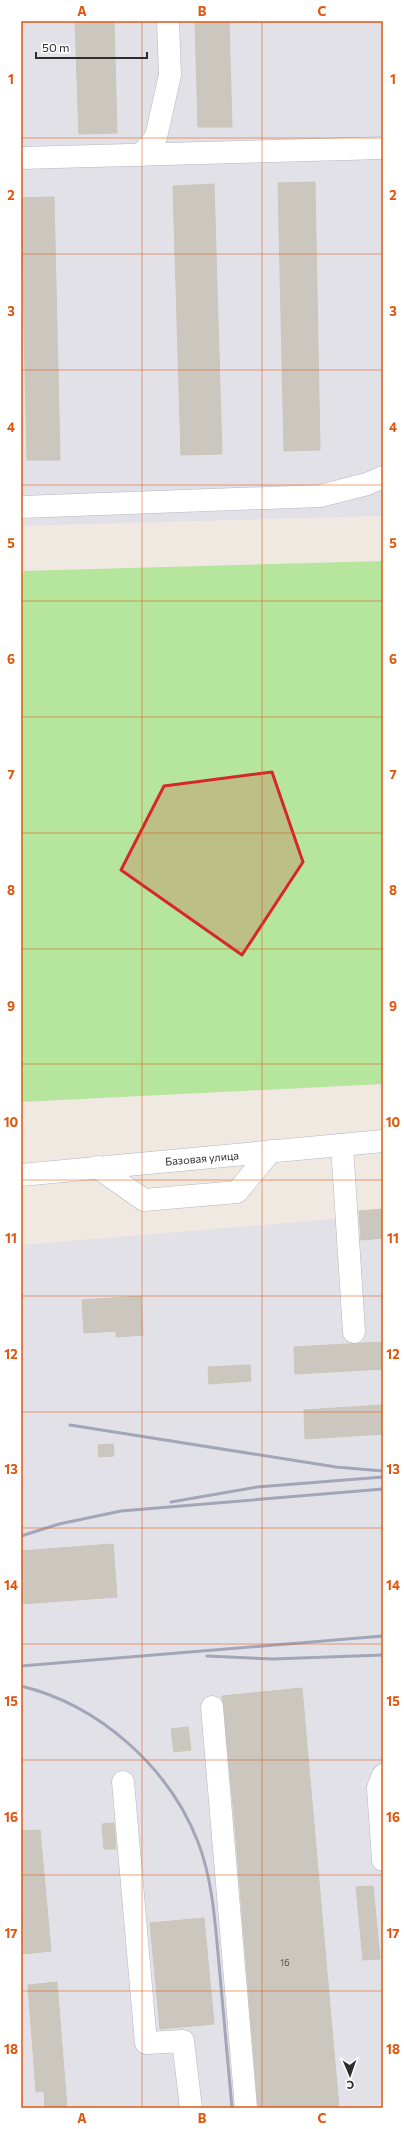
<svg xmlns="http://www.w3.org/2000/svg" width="404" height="2129" font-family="Commissioner,sans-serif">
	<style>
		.industrial { fill: #e3e1e8 }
		.green { fill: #b6e59e }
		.building { fill: #cbc7bf; stroke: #cbc5ba }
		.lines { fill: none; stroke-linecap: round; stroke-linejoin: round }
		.minor-casing { stroke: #b4b7c1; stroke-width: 23 }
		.minor { stroke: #fff; stroke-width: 22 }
		.rail { stroke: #a3a6b8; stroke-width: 3 }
		.marked { fill: #d62828; fill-opacity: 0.2; stroke: #d62828; stroke-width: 3; stroke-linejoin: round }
		.grid { fill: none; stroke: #df570e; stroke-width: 1; stroke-opacity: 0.55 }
		.labels { text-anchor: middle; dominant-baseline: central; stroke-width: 3.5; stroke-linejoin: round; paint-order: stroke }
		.number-label { font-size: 9px; fill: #555452 }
		.street-label { font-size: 11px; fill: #2e2e2e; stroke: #fff }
		.neatline { fill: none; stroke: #df570e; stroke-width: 1.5 }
		.grid-label { font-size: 13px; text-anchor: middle; font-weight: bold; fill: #df570e }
	</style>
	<rect width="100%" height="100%" fill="#efe9e1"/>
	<g class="industrial">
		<path d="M21,21H383V516L21,526Z"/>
		<path d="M383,1215V2108H21V1245Z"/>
	</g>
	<path class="green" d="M383,561V1084L21,1102V571Z"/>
	<g class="building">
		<path d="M75,21H114L117,133L79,134Z"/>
		<path d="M195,21H229L232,127H198Z"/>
		<path d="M315,182L320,450L284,451L278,183Z"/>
		<path d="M214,184L222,454L181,455L173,186Z"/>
		<path d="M54,197L60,460H27L21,198Z"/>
		<path d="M383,1209V1238L361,1240L359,1211Z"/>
		<path d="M141,1296L143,1335L116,1337V1331L84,1333L82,1300Z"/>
		<path d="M383,1342V1369L295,1374L294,1347Z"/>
		<path d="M250,1365L251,1381L209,1384L208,1367Z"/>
		<path d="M383,1405V1434L305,1439L304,1410Z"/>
		<path d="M113,1444L114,1456L99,1457L98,1445Z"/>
		<path d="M113,1544L117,1597L21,1604V1551Z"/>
		<path d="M302,1688L339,2108H258L234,1815L222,1696Z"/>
		<path d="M188,1727L191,1750L174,1752L171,1729Z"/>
		<path d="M114,1823L116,1849H104L102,1824Z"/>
		<path d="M40,1830L51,1951L23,1954L21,1931V1831Z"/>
		<path d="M373,1886L380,1959L363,1960L356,1887Z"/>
		<path d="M204,1918L214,2024L160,2029L150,1923Z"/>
		<path d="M57,1982L67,2108H45L44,2091L36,2092L28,1985Z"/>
	</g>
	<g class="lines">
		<g class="minor-casing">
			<g id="minor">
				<path d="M141,155L156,137L170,75L168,21"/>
				<path d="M21,158L383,148"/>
				<path d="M21,507L320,496L367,484L383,477"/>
				<path d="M342,1145L354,1332"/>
				<path d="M97,1167L144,1200L237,1192L271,1151"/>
				<path d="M21,1175L383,1141"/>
				<path d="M212,1707L246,2108"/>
				<path d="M383,1775L378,1788L383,1860"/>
				<path d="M123,1782L146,2043L183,2041L191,2108"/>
			</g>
		</g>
		<use href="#minor" class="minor"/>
		<g class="rail">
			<path d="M70,1425L336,1467L383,1471"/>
			<path d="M171,1502L257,1487L383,1477"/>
			<path d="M21,1536L59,1524L121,1511L383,1489"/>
			<path d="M207,1656L273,1659L383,1655"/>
			<path d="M21,1666L383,1636"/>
			<path d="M21,1686C99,1705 169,1767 198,1842C213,1881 215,1923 219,1964C223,2012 228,2060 232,2108"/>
		</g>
	</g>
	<path class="marked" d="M272,772L303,862L242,955L121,870L164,786Z"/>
	<path class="grid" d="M142,21V2108M262,21V2108M21,138H383M21,254H383M21,370H383M21,485H383M21,601H383M21,717H383M21,833H383M21,949H383M21,1064H383M21,1180H383M21,1296H383M21,1412H383M21,1528H383M21,1644H383M21,1760H383M21,1875H383M21,1991H383"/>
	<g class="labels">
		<g class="number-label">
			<text x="285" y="1962">16</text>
		</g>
		<g class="street-label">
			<text transform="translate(202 1158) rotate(-5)">Базовая улица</text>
		</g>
	</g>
	<rect width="404" height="2129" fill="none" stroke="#ffffff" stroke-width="44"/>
	<g transform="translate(350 2075) rotate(178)" stroke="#ffffff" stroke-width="3" paint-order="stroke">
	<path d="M0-3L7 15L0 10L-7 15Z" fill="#2e2e2e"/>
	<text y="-6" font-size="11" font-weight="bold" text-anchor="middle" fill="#2e2e2e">С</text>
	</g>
	<path d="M36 52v6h111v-6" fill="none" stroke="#2e2e2e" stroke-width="2"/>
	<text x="42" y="52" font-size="12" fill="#2e2e2e" stroke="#ffffff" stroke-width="3" paint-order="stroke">50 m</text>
	<rect x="22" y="22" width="360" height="2085" class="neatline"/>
	<g class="grid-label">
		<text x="82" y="16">A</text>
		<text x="202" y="16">B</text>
		<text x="322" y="16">C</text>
		<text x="11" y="84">1</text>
		<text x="393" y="84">1</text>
		<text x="11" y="200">2</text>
		<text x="393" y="200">2</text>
		<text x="11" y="316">3</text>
		<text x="393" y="316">3</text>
		<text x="11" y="432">4</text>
		<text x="393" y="432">4</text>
		<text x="11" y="548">5</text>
		<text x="393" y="548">5</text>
		<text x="11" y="664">6</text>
		<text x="393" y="664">6</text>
		<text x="11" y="779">7</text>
		<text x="393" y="779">7</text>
		<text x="11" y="895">8</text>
		<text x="393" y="895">8</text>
		<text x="11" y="1011">9</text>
		<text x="393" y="1011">9</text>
		<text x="11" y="1127">10</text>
		<text x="393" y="1127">10</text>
		<text x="11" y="1243">11</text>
		<text x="393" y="1243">11</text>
		<text x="11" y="1359">12</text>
		<text x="393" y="1359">12</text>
		<text x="11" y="1474">13</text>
		<text x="393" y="1474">13</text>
		<text x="11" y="1590">14</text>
		<text x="393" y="1590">14</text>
		<text x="11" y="1706">15</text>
		<text x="393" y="1706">15</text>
		<text x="11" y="1822">16</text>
		<text x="393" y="1822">16</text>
		<text x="11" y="1938">17</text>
		<text x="393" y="1938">17</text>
		<text x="11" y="2054">18</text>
		<text x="393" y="2054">18</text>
		<text x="82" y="2123">A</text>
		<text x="202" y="2123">B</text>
		<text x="322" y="2123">C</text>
	</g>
</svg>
